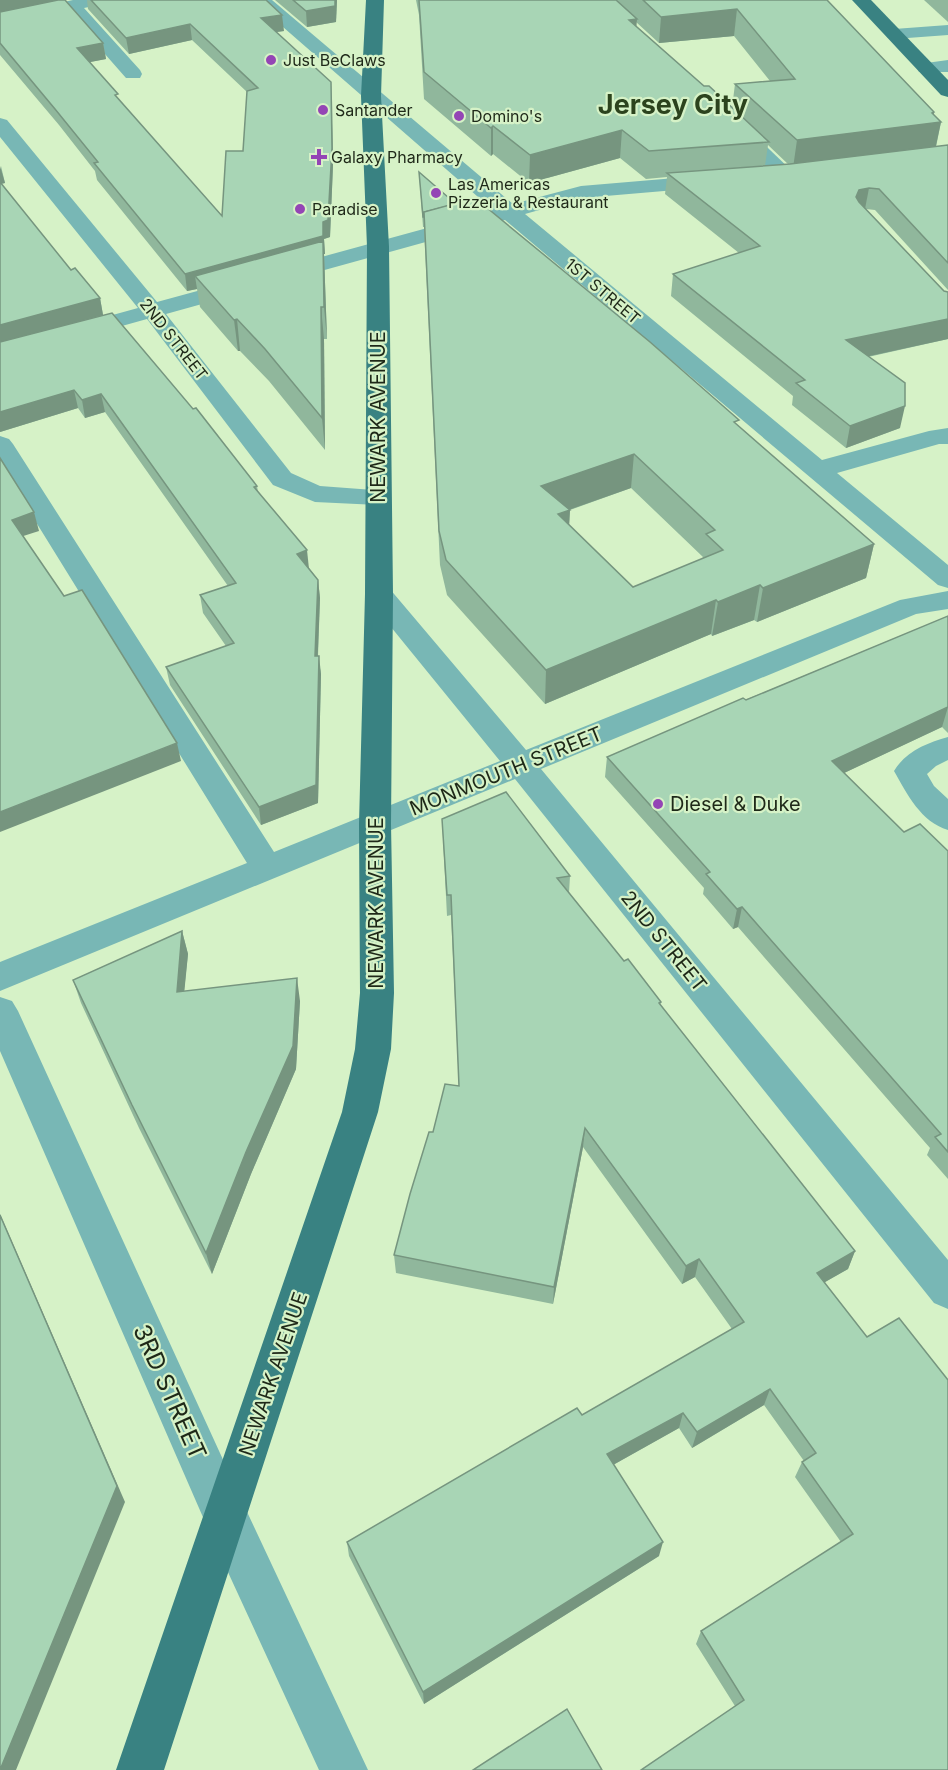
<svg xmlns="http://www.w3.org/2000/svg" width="948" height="1770" font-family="Inter,sans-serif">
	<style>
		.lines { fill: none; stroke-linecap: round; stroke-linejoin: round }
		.minor { fill: #78b7b5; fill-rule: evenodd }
		.major { fill: #398282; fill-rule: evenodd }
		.wall { fill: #90b79c; fill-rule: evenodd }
		.shaded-wall { fill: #76957f }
		.building { fill: #a8d5b5; stroke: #76957f; stroke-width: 1.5; fill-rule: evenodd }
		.poi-dot { fill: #9445b5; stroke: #d6f2c7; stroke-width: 2 }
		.labels { text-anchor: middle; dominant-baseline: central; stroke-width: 4.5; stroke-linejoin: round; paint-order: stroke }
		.far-poi-label { font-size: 16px; fill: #1e2818; stroke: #d6f2c7; text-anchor: start }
		.far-street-label { font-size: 16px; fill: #1e2818; stroke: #d6f2c7 }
		.street-label { font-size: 20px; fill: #1e2818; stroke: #d6f2c7 }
		.poi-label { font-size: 20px; fill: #1e2818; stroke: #d6f2c7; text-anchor: start }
		.near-street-label { font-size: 24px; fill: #1e2818; stroke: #d6f2c7 }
		.far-town-label { font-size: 27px; font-weight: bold; fill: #2c431e; stroke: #d6f2c7 }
	</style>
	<rect width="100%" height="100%" fill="#d6f2c7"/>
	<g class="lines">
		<g class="minor">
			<path d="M73,0H107L104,4L84,8L140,70L142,74L140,78H126L68,12L0,26V16Z"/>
			<path d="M252,0H272L513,204L581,186L711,175L718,177L721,181L718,185L711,187L582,198L525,214L822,460L929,431L948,428V444H939L837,473L948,565V588L938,585L505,220L166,314L291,473L320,486L387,491L391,497L387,503L378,505L315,502L273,485L147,319L0,360V346L138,308L0,137V118L7,120L157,302L493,210Z"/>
			<path d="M948,25V35L894,39L888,38L885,34L888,30L894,29Z"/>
			<path d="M948,60V72H919L917,68L919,64Z"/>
			<path d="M734,120L741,122L794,173L797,177L794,181L787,183L780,181L727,130L724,126L727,122Z"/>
			<path d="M0,436L9,439L13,444L274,852L500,761L369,600L365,594L369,588L379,585L389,588L526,750L900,600L948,591V609L916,614L541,769L948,1260V1309L934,1303L515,779L0,991V962L247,863L0,464Z"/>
			<path d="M948,737V760L936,766L927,774L934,786L948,799V830C921,822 907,794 894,771C906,751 927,743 948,737Z"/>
			<path d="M0,997L12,1001L18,1011L241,1499L368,1770H319L209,1531L0,1051Z"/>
		</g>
		<g class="major">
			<path d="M366,0H384L381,96L389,247L393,594L391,824L394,993L391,1049L378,1112L164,1770H116L342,1112L355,1049L360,993L359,824L365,594L367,247L361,96Z"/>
			<path d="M852,0H871L948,80V97L941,95Z"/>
		</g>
	</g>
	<g class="wall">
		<path d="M0,0L103,43L106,59L90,62L119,100L222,216L243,151L247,92L192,40L129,54L88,9L87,0L284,31L276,32L332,98L333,165L330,237L324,239L325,254H324L327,339H324L325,450L269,381L240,351H238L200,307L197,289L187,291L97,180L95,171L59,125L0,55Z"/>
		<path d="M275,0H337L336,22L307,27Z"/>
		<path d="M416,0H827L934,112V115L941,122L936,147L948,145V290L875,210L866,209L944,291L948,292V339L868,357L900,428L846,448L792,405L793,396L671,296L673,274L739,253L665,194L667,177L646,179L620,158L529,183L493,154L491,156L424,99L419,15ZM636,22L659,43L734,36L770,81L735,84L732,108L704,86L636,26ZM768,145L789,165L765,166Z"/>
		<path d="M924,0H948V22Z"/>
		<path d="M1,166L5,183L1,184L71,270L100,298L103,315L257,486L258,492L309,568L318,580L320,598L318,656L321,674L318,803L261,825L170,685L166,667L226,646L203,613L200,595L228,586L105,412L85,418L78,408L0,432Z"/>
		<path d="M419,172L456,204L738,426L874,544L866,578L757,622L754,620L712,636L711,634L545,704L447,595L440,565L424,227H423ZM631,488L703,557L702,559L633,587L569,525L570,510Z"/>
		<path d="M948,616V733L942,727L844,773L904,832L948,851V1179L927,1155L930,1148L738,927L733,929L703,894L704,888L605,777L607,757Z"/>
		<path d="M442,819L570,876L569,893L624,961L661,1002L660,1006L855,1251L848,1269L825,1282L948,1770L735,1706L696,1644L701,1631L841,1542L795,1477L802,1462L804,1461L764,1405L692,1448L679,1428L613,1465L659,1556L424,1704L349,1556L347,1542L582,1415L732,1329L695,1277L682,1284L583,1147L553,1304L396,1273L394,1255L459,1086L451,915L447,916Z"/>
		<path d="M182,931L188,954L184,991L300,1001L296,1069L251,1174L212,1274L139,1128L81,1003L73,980Z"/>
	</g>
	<g class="shaded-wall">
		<path d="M0,0H63L0,15Z"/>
		<path d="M335,0H337L336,22L307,27L306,11Z"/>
		<path d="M737,9L734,36L659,43L661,17Z"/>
		<path d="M282,15L284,31L262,34L261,18Z"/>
		<path d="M637,19L635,46L629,20Z"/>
		<path d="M190,24L192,40L129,54L126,38Z"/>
		<path d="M103,43L106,59L80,64L77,48Z"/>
		<path d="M331,82L333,165L330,237L324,239L325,254H324L327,339L324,307L195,276L197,289L187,291L185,274L323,222Z"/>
		<path d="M934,112L932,123L941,122L935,150L793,168L797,140Z"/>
		<path d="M493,126V154L491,156V128Z"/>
		<path d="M622,130L620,158L529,183L530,155Z"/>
		<path d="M0,166L5,183L0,184Z"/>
		<path d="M869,188L865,209L855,211L856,197L859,190Z"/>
		<path d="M100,298L103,315L0,344V325Z"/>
		<path d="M321,307L324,339L325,450L322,418Z"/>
		<path d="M237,319L240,351H238L234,320Z"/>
		<path d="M948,319V339L842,362L846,340Z"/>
		<path d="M74,390L78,408L0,432V412Z"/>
		<path d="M101,394L105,412L85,418L82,400Z"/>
		<path d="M905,406L900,428L846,448L850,426Z"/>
		<path d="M634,454L631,488L540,520L541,486Z"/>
		<path d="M570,510L568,544L558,514Z"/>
		<path d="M34,512L39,531L17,538L12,520Z"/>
		<path d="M874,544L866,578L757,622L763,588Z"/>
		<path d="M307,550L309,569L297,554Z"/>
		<path d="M318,580L320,598L317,674L315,656Z"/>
		<path d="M760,585L754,620L712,636L718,602Z"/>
		<path d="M716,600L711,634L545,704L546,670Z"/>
		<path d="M319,656L321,674L318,803L261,825L259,807Z"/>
		<path d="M948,707L942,727L827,781L832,761Z"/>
		<path d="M177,743L181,761L0,832V812Z"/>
		<path d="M742,907L738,927L733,929L737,909Z"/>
		<path d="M182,931L188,954L182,1015L177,992Z"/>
		<path d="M297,978L300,1001L296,1069L251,1174L212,1274L206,1253Z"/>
		<path d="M585,1128L583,1147L553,1304L554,1287Z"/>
		<path d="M0,1214L125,1502L16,1770H0Z"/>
		<path d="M855,1251L848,1269L811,1290L817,1273Z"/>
		<path d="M699,1259L695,1277L682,1284L686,1266Z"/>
		<path d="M770,1389L764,1405L692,1448L697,1432Z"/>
		<path d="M683,1413L679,1428L604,1470L607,1454Z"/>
		<path d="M663,1542L659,1556L424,1704L423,1692Z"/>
	</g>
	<g class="building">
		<path d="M58,0H65L103,43L77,48L118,94L115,95L222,216L226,151H243L247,91L258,88L190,24L126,38L91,0H266L282,15L261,18L331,82L332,148L328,220L323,222V236L185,274L94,163L98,162L55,109L0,43V12Z"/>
		<path d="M293,0H335V6L306,11Z"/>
		<path d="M419,0H616L637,19L629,20L704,86H709L769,142L649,151L622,130L530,155L493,126L491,128L424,72Z"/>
		<path d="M643,0H827L934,112L932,113L941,122L797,140L735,84L795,79L737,9L661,17Z"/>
		<path d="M948,145V263L879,189L869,188L859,190L856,197L859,202L944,291L948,292V319L846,340L905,383V406L850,426L796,383L805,380L673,274L760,246L667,173L790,164Z"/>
		<path d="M419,172L456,204L424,212V217H423Z"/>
		<path d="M0,182L71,270L75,268L100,298L0,325Z"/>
		<path d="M475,198L650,342L739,420L734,422L874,544L763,588L760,585L718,602L716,600L546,670L446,560L439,531L424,212ZM634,454L715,530L706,534L723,550L633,587L558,514L570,510L541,486Z"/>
		<path d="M323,241L324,307H321L322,418L265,349L237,319L234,320L195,276Z"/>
		<path d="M112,313L193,409L196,408L257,486L254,487L307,550L297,554L318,580L315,656H319L316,785L259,807L166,667L234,643L200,595L236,583L101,394L82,400L74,390L0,412V342Z"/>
		<path d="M0,458L34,512L12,520L64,596L82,590L177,743L0,812Z"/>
		<path d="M948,616V707L832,761L904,832L920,824L948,851V1152L935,1137L941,1134L742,907L737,909L706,874L710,872L607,757L743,698L746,700Z"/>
		<path d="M506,792L570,876L557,878L624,961L628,959L661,1002L659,1003L855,1251L817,1273L867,1337L899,1318L948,1380V1770H641L744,1700L701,1631L853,1534L802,1462L816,1453L770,1389L697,1432L683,1413L607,1454L663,1542L423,1692L347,1542L577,1408L582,1415L744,1322L699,1259L686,1266L585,1128L554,1287L394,1255L410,1194L429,1132H433L445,1084L459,1086L451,895H447L442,819Z"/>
		<path d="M182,931L177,992L297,978L293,1046L246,1152L206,1253L132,1105L73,980Z"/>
		<path d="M0,1215L117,1486L0,1770Z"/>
		<path d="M567,1709L602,1770H473Z"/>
	</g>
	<g class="poi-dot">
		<circle cx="271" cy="60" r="6"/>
		<circle cx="323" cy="110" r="6"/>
		<circle cx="459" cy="116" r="6"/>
		<path d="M316 148h6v6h6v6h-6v6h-6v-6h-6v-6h6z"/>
		<circle cx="436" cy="193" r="6"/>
		<circle cx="300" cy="209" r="6"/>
		<circle cx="658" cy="804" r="6"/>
	</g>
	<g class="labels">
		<g class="far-poi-label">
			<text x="283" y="60">Just BeClaws</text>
			<text x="335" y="110">Santander</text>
			<text x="471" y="116">Domino's</text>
			<text x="331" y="157">Galaxy Pharmacy</text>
			<text x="448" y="184">Las Americas<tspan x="448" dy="18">Pizzeria &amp; Restaurant</tspan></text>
			<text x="312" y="209">Paradise</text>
		</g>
		<g class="far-street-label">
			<text transform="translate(603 291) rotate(40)">1ST STREET</text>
			<text transform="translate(174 339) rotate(52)">2ND STREET</text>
		</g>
		<g class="street-label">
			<text transform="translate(378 417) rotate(-90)">NEWARK AVENUE</text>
			<text transform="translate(506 771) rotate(-22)">MONMOUTH STREET</text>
			<text transform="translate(376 903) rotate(-90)">NEWARK AVENUE</text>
			<text transform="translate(664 941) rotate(51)">2ND STREET</text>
			<text transform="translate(273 1374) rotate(-71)">NEWARK AVENUE</text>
		</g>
		<g class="poi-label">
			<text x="670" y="804">Diesel &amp; Duke</text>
		</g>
		<g class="near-street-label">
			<text transform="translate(170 1392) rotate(66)">3RD STREET</text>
		</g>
		<g class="far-town-label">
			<text x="673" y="104">Jersey City</text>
		</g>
	</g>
</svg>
